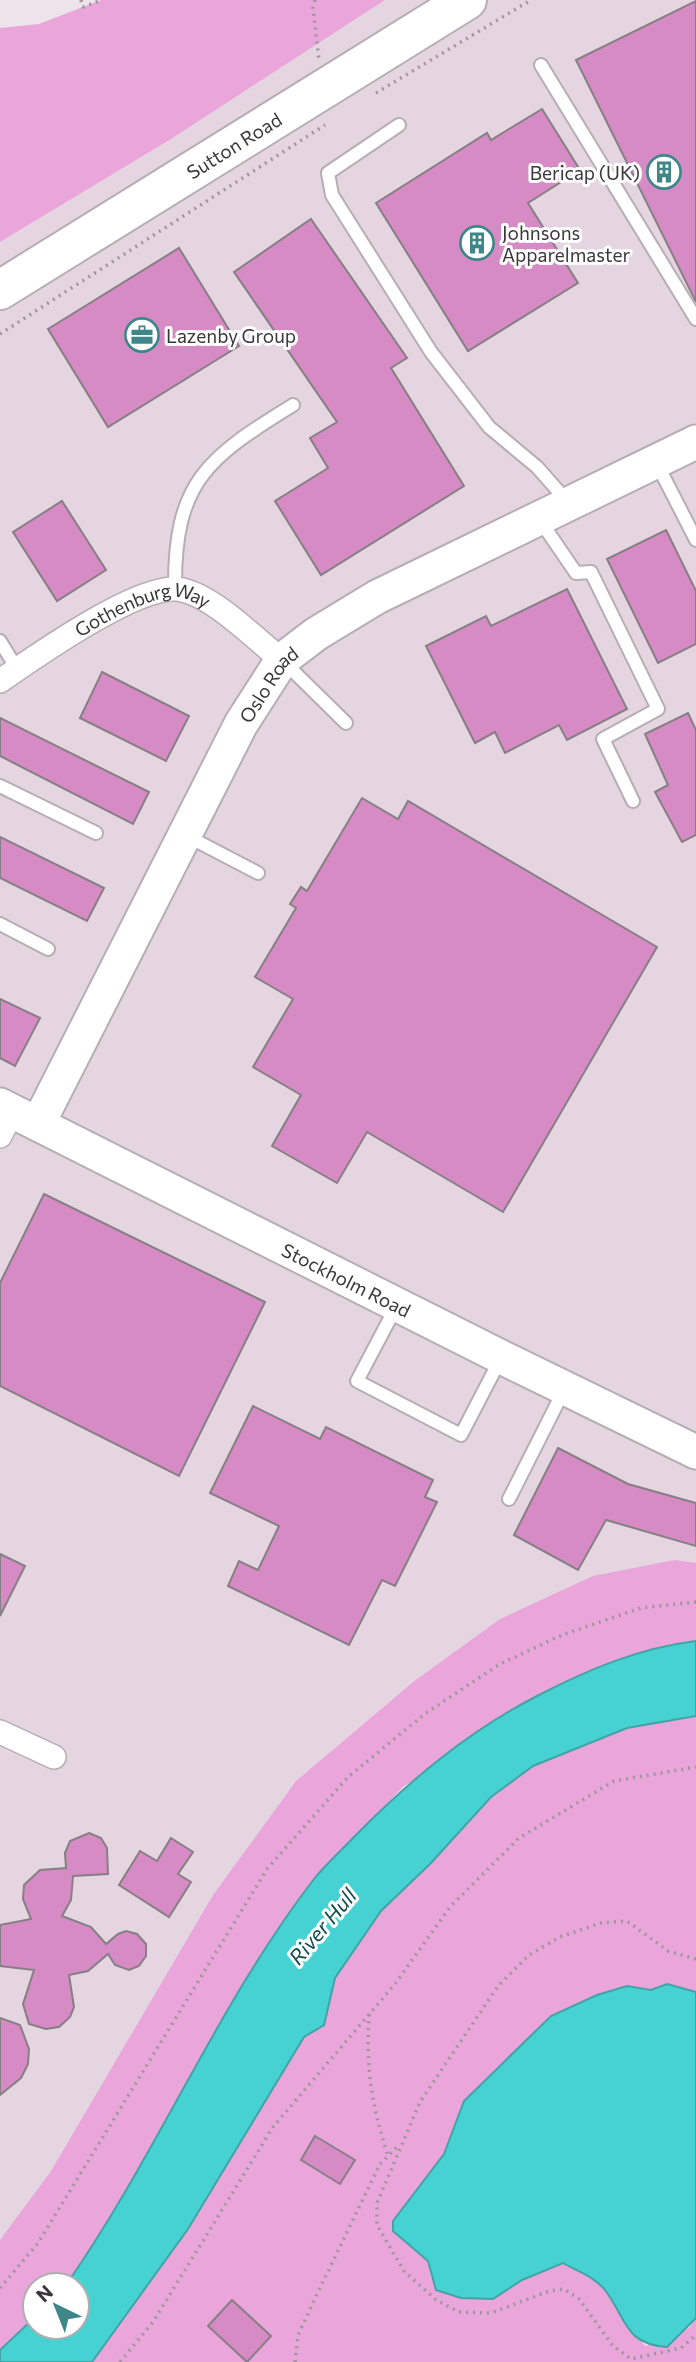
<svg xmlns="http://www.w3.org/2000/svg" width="696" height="2362" font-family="Commissioner,sans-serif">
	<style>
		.built { fill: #e4d5e0 }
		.green { fill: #eaa5da }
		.water { fill: #46d2d3; stroke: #42a4a5; stroke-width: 2 }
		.building { fill: #d68bc5; stroke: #867f84; stroke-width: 2 }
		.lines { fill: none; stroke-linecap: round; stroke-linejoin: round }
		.lane-casing { stroke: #b6aeb3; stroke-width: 16 }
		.street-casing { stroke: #b6aeb3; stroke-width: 26 }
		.secondary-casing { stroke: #b6aeb3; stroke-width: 37 }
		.highway-casing { stroke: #b6aeb3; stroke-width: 42 }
		.path { stroke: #9d979c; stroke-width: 3.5; stroke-dasharray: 2 5; stroke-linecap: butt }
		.lane { stroke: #fff; stroke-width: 12 }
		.street { stroke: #fff; stroke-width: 23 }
		.secondary { stroke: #fff; stroke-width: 33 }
		.highway { stroke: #fff; stroke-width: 38 }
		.labels { text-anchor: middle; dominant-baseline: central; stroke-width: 6; stroke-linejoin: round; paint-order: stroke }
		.street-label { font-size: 19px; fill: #3a373a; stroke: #fff }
		.poi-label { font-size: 19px; fill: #3a373a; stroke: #fff; text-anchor: start }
		.water-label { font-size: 21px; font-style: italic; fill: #0f4c4c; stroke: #fff }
	</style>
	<rect width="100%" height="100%" fill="#ece4ea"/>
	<path class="built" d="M385,0H696V1563L675,1560L500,1619L413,1681L296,1781L213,1895L51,2171L0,2240V242L171,139Z"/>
	<g class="green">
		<path d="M101,0H385L171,139L0,242V28L39,24Z"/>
		<path d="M675,1560L696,1563V1641L671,1644L404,1786L315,1878L245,1981L107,2227L66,2285H35V2317L0,2350V2240L51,2171L213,1895L296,1781L414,1681L500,1619L593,1576Z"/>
		<path d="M696,1716V1992L667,1984L651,1990L627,1987L464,2101L444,2154L393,2221V2231L428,2261L431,2277L493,2299L522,2280L563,2263C578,2271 595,2277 605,2291C620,2310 628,2329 646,2346L689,2328L696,2318V2362H92L188,2229L304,2037L324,2025L335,1978L381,1911L431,1863L491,1797L533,1766L627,1728Z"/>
	</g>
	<g class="water">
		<path d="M696,1641V1716L627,1728L533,1766L491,1797L431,1863L381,1911L335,1978L324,2025L304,2037L188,2229L92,2362H0V2350L35,2317V2327H77V2285H66C157,2155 217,2005 314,1879C326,1864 341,1851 354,1837C409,1781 467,1732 537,1696C587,1670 639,1648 696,1641Z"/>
		<path d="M667,1984L696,1992V2318L667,2347C624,2344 627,2319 605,2290C595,2277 577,2271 563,2263L522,2280L493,2299L461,2298L436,2290L428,2261L393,2231V2221L444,2154L464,2101L551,2016L597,1995L627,1986L651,1990Z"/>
	</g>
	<g class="building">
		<path d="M696,1V302L576,60Z"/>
		<path d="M542,109L580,170L528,203L578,283L468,351L376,203L487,133L491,140Z"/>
		<path d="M311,219L407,358L391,368L464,486L321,575L275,501L328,468L310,438L337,422L234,272Z"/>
		<path d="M179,248L239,346L108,427L48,329Z"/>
		<path d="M62,501L106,570L57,601L13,532Z"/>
		<path d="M666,530L696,591V644L658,663L607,559Z"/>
		<path d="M567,589L627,709L567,740L559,725L505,753L495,732L475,743L426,646L486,616L491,626Z"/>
		<path d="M102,672L189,716L166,761L80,718Z"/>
		<path d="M688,713L696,730V835L682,842L655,792L668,785L645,734Z"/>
		<path d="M0,718L149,792L133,824L0,756Z"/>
		<path d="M362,798L398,819L408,801L657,947L503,1212L367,1132L337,1183L272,1146L301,1095L253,1067L293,999L255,977L296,908L290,904L301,887L307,891Z"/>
		<path d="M0,837L104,888L87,921L0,878Z"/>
		<path d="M0,999L40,1018L15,1066L0,1058Z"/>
		<path d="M44,1194L265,1302L179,1476L0,1386V1283Z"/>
		<path d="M253,1406L320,1439L326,1427L433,1480L425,1497L437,1502L395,1586L382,1580L349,1645L228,1586L239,1561L258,1570L279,1526L210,1493Z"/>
		<path d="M558,1448L628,1484L696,1503V1546L606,1520L578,1570L514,1535Z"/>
		<path d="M0,1554L25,1566L0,1616Z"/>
		<path d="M89,1833L101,1838L107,1848L108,1874L73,1876L71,1900L62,1916L91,1927L106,1944L118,1934L126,1931L137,1934L146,1944V1956L139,1966L129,1970L115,1965L108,1954L88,1971L69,1975L74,2007L70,2017L59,2027L46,2029L29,2024L23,2004L34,1970L0,1966V1925L31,1919L23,1899L24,1885L40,1870L66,1868L65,1853L70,1841Z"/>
		<path d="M171,1838L193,1852L178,1874L191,1882L169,1917L119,1885L140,1851L157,1861Z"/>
		<path d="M0,2018L20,2025L29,2049L28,2064L21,2078L0,2095Z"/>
		<path d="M315,2136L355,2160L340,2184L301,2160Z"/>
		<path d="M232,2300L271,2336L247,2362L208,2326Z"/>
	</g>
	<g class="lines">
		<g class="lane-casing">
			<g id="lane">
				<path d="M541,65L696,319"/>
				<path d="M399,125L328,173L332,195L431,352L489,427L537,467L567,501"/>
				<path d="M656,462L696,540"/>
				<path d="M539,519L576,573L591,572L658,709L603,739L633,801"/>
				<path d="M175,589C174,482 207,458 293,405"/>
				<path d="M0,641L17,669"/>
				<path d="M284,662L346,723"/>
				<path d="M0,786L96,833"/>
				<path d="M187,836L258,873"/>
				<path d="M0,924L48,949"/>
				<path d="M396,1307L357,1381L461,1435L501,1358"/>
				<path d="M509,1499L564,1390"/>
			</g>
		</g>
		<g class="street-casing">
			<g id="street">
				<path id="s1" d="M0,681C35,657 134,587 175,589C208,590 256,640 282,660"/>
				<path d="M0,1136L12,1112"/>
				<path d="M0,1732L54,1757"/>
			</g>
		</g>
		<g class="secondary-casing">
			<g id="secondary">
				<path id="s2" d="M0,1105L501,1357L696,1452"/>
				<path id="s3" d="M38,1124L241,724L282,660L316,634L377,597L696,442"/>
			</g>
		</g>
		<g class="highway-casing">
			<g id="highway">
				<path id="s4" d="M0,290L467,0"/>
			</g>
		</g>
		<g class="path">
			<path d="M81,0L83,7L101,0"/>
			<path d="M315,0L313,8L319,60"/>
			<path d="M376,93L531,0"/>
			<path d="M0,334L325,125"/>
			<path d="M696,1959L668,1951L627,1921L601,1923L560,1937L529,1955L498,1986L420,2102L377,2203V2225L404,2271L435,2299L459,2312L491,2313L549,2291L564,2289L579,2299L613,2346L631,2359L681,2348L696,2335"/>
			<path d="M369,2014C366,2069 371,2103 388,2156"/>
			<path d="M0,2288L38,2243L267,1869L348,1777L426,1713L500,1664L562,1635L641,1608L696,1602"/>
			<path d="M120,2362L153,2322L273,2127L395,1984L450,1907L519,1838L614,1781L696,1767"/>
			<path d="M295,2362L298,2335L319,2290L380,2164L398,2146"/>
		</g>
		<use href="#lane" class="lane"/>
		<use href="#street" class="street"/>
		<use href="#secondary" class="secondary"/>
		<use href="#highway" class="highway"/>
	</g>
	<defs>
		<g id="building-ring" transform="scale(1.75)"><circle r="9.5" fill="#fff" stroke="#3e8687" stroke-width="1.5"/><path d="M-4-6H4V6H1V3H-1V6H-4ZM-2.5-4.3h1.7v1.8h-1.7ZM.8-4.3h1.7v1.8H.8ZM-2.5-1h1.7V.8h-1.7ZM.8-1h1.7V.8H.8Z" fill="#3e8687"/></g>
		<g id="office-ring" transform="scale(1.75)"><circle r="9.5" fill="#fff" stroke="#3e8687" stroke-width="1.5"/><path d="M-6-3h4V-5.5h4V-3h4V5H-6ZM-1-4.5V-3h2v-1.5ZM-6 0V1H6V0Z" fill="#3e8687"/></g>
	</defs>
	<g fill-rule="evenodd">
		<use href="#building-ring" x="664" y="172"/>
		<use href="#building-ring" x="477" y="243"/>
		<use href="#office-ring" x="142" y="335"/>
	</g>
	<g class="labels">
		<g class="street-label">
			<text stroke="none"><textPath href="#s4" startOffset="275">Sutton Road</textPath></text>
			<text stroke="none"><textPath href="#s1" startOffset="164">Gothenburg Way</textPath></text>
			<text stroke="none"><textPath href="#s3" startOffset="497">Oslo Road</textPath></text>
			<text stroke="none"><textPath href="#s2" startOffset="388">Stockholm Road</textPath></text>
		</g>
		<g class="poi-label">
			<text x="640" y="172" text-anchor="end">Bericap (UK)</text>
			<text x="502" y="232">Johnsons<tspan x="502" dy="22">Apparelmaster</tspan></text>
			<text x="166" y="335">Lazenby Group</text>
		</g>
		<g class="water-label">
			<text transform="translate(322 1926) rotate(-50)">River Hull</text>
		</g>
	</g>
	<g transform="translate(56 2306) rotate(317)"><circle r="33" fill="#ffffff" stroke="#b0afb0" stroke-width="2"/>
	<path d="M0-5L12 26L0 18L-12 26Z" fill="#3e8687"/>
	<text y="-10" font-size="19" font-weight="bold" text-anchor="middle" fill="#3a373a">N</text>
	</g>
</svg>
